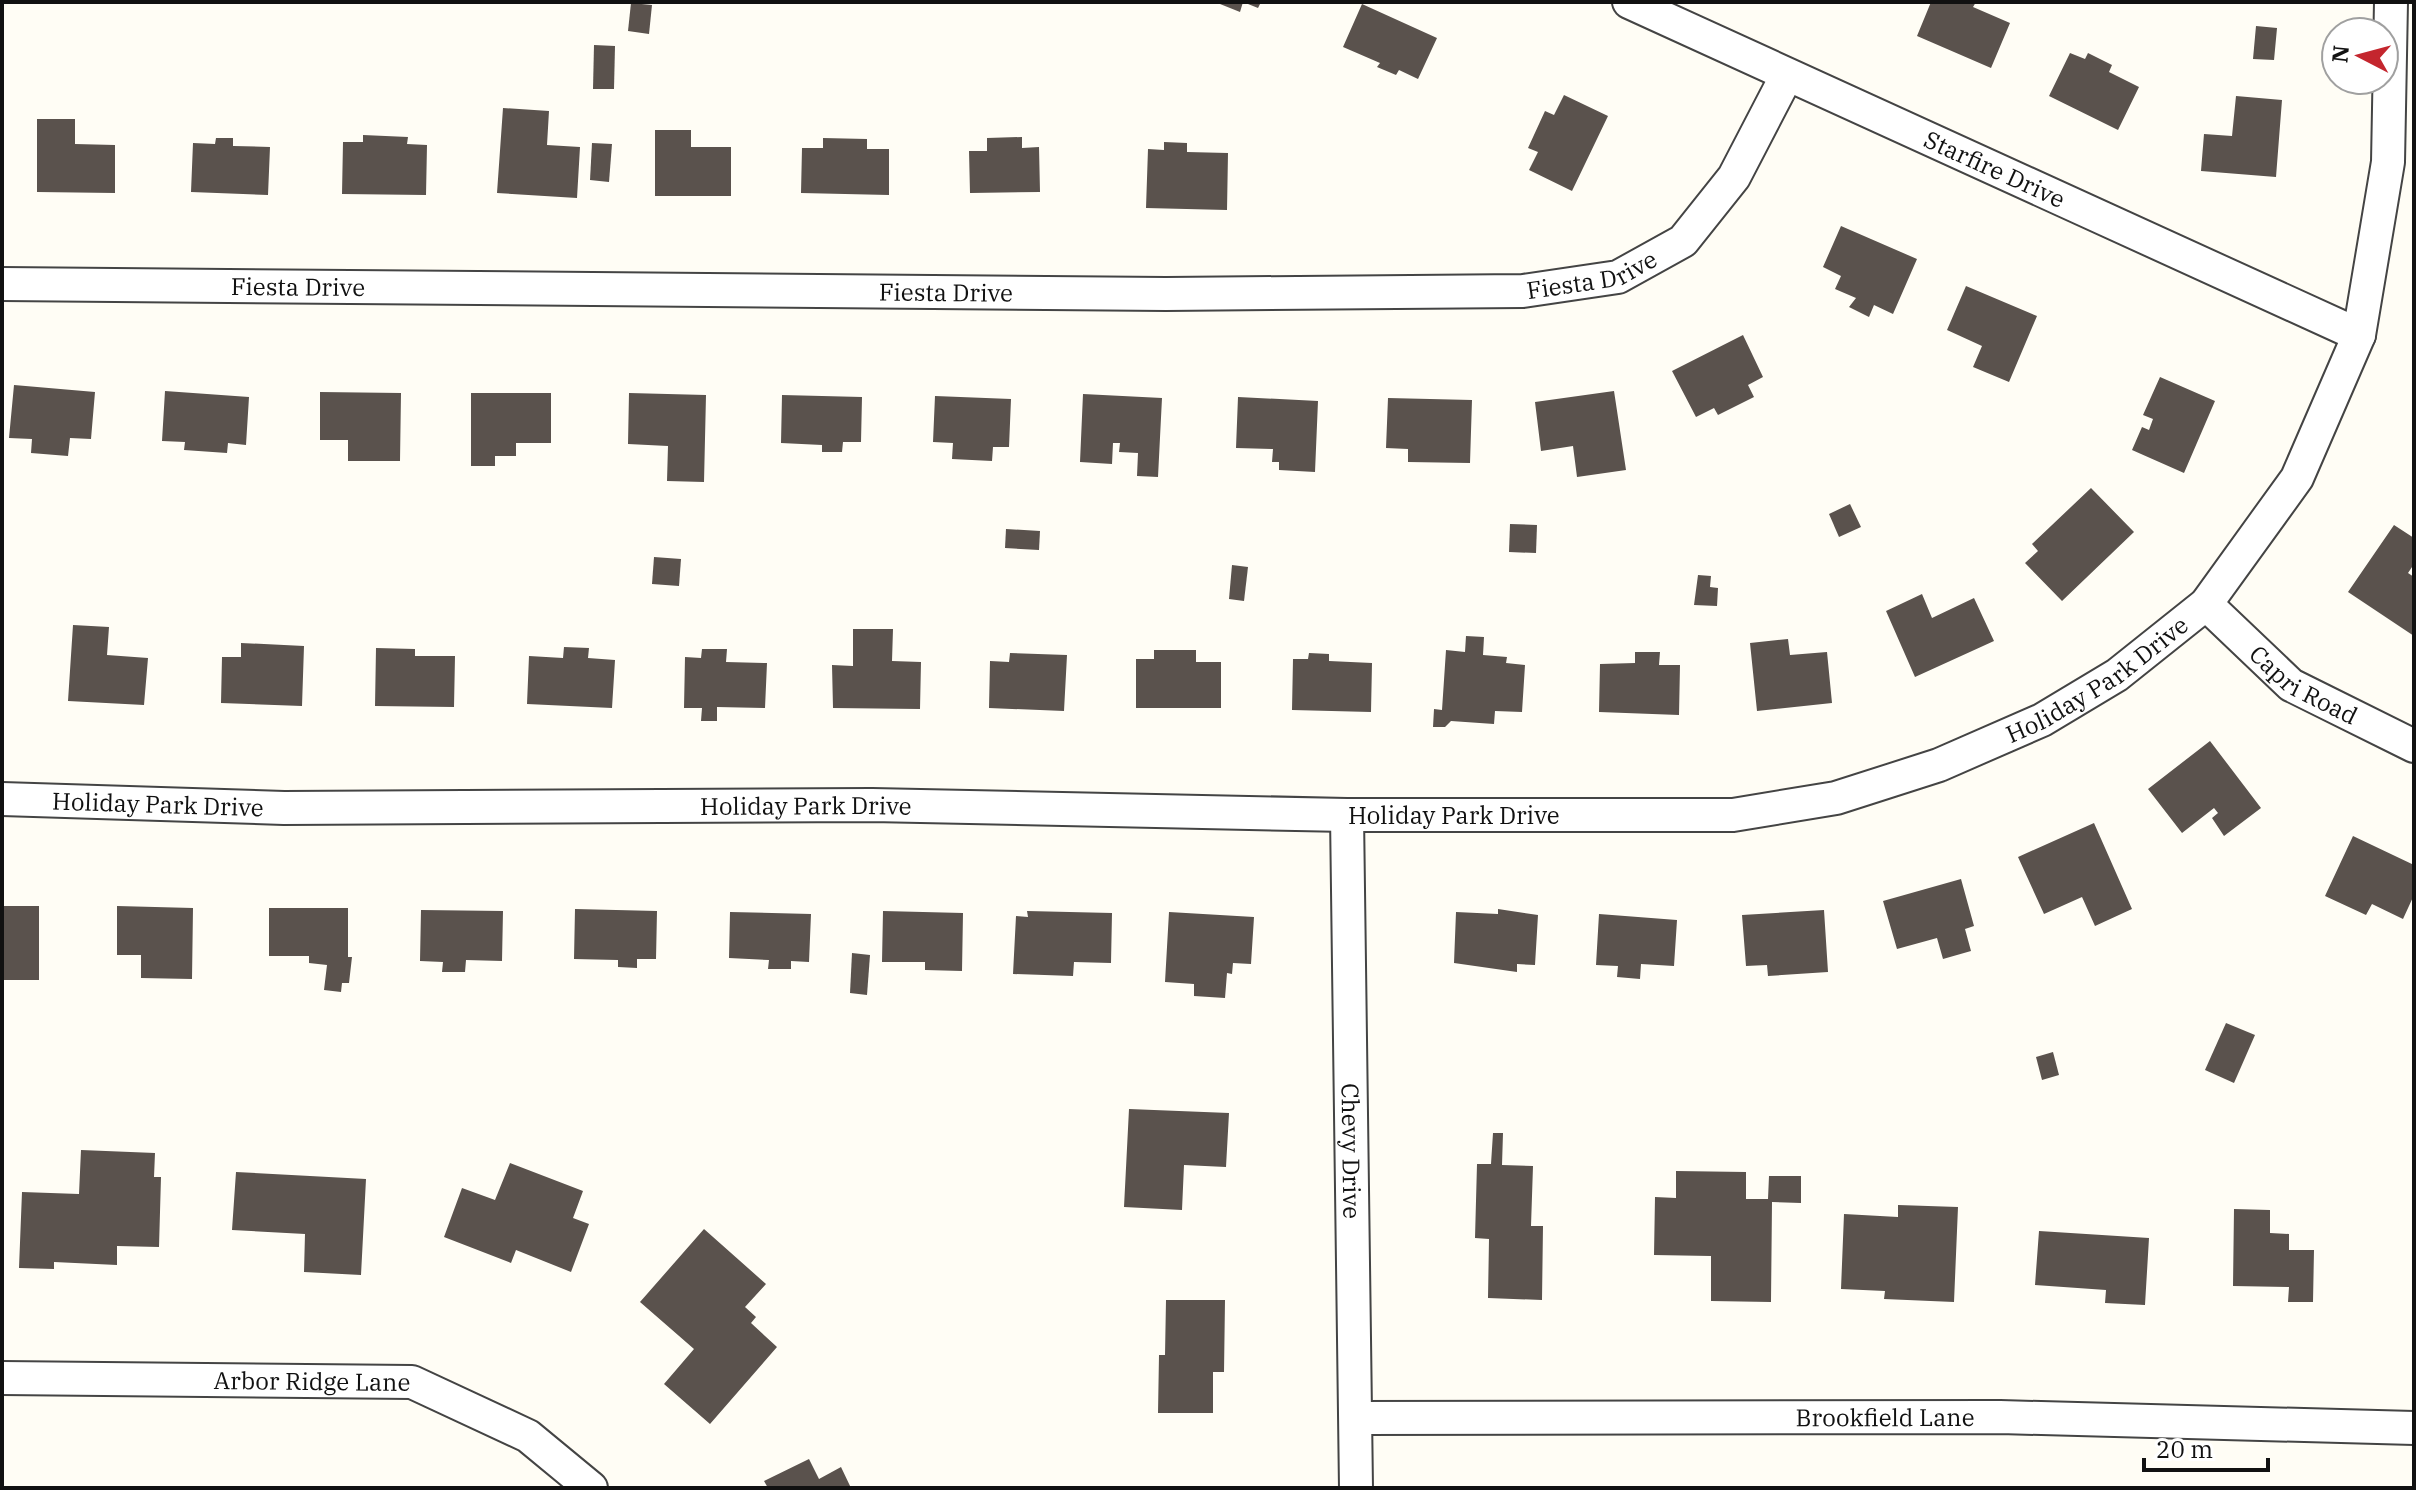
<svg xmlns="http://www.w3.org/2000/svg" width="2416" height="1490" font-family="'IBM Plex Serif',serif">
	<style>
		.building { fill: #5a524d }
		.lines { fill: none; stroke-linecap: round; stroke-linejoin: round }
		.street-casing { stroke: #444; stroke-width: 36 }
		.street { stroke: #fff; stroke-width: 32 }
		.labels { text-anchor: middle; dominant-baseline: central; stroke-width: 8; stroke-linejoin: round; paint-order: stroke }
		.street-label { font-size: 24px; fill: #111; stroke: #fff }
	</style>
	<rect width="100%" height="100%" fill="#fffdf5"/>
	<g class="building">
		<path d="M1215,2H1261L1258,8L1243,2L1240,12Z"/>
		<path d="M1931,2H1976L1973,7L2010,23L1991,68L1917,36Z"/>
		<path d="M631,3L652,5L649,34L628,31Z"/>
		<path d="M1362,4L1437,38L1418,79L1399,70L1396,75L1377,67L1380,63L1343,47Z"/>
		<path d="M2256,26L2277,28L2274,60L2253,59Z"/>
		<path d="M594,45L615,46L614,89H593Z"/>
		<path d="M2070,53L2085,59L2088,53L2112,65L2109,72L2139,87L2118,130L2049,96Z"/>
		<path d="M1564,95L1608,116L1572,191L1529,170L1538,152L1528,148L1545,111L1554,115Z"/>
		<path d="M2236,96L2282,100L2276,177L2201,171L2204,134L2232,136Z"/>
		<path d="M503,108L549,111L547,145L580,147L577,198L497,193Z"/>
		<path d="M37,119H75V144L115,145V193L37,192Z"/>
		<path d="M655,130H691V147H731V196H655Z"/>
		<path d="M363,135L408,137L407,144L427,145L426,195L342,194L343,142H363Z"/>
		<path d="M1022,137V148L1039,147L1040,192L970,193L969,151H987V138Z"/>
		<path d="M216,138H233V146L270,147L268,195L191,192L193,143L215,144Z"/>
		<path d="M823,138L867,139V149H889V195L801,193L802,148H823Z"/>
		<path d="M1164,142L1187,143V152L1228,153L1227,210L1146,208L1148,149L1164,150Z"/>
		<path d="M592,143L612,144L609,182L590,180Z"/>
		<path d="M1841,226L1917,259L1893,314L1874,305L1869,317L1849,307L1856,298L1835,289L1841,276L1823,267Z"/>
		<path d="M1966,286L2037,316L2009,382L1973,367L1982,346L1947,330Z"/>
		<path d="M1743,335L1763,377L1748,385L1754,397L1718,415L1714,408L1696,417L1672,371Z"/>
		<path d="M2160,377L2215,401L2184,473L2132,450L2142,427L2149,430L2153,419L2143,415Z"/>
		<path d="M14,385L95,392L91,439L70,438L68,456L31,453L32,439L9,438Z"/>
		<path d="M165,391L249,397L246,445L228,443L227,453L184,450L185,442L162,441Z"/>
		<path d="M1614,391L1626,470L1577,477L1573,446L1541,451L1535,402Z"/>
		<path d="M320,392L401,393L400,461H348V440H320Z"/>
		<path d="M471,393H551V443H516V456H495V466H471Z"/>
		<path d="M629,393L706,395L704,482L667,481L668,446L628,444Z"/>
		<path d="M1083,394L1162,398L1158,477L1137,476L1138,453L1119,452L1120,443H1113L1112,464L1080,462Z"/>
		<path d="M782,395L862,397L861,442H843L842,452H822V445L781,443Z"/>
		<path d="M935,396L1011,399L1009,447H993L992,461L952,459L953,443L933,442Z"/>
		<path d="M1238,397L1318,401L1315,472L1279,470V462H1272L1273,449L1236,448Z"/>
		<path d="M1388,398L1472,400L1470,463L1408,462V449L1386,448Z"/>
		<path d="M2091,488L2134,532L2062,601L2025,563L2038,551L2032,544Z"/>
		<path d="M1850,504L1861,527L1839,537L1829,514Z"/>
		<path d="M1510,524L1537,525L1536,553L1509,552Z"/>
		<path d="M2394,525L2414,538V564L2408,573L2414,577V636L2348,592Z"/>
		<path d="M1006,529L1040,531L1039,550L1005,548Z"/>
		<path d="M654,557L681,559L679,586L652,584Z"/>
		<path d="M1232,565L1248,567L1244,601L1229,599Z"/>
		<path d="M1698,575L1711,576L1710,587L1718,588L1717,606L1694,605Z"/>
		<path d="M1922,594L1932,618L1974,598L1994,641L1915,677L1886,611Z"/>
		<path d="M73,625L109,627L107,655L148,658L144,705L68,701Z"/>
		<path d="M853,629H893L892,661L921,662L920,709L833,708L832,665L853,666Z"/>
		<path d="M1466,636L1484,637L1483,655L1507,657L1506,663L1525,665L1522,712L1495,711L1494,724L1451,721L1445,727H1433L1434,709L1442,710L1446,650L1465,652Z"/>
		<path d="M1788,639L1790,655L1827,652L1832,703L1757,711L1750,643Z"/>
		<path d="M241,643L304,646L302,706L221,703L222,657H241Z"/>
		<path d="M564,647L589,648L588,658L615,660L612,708L527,704L529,656L563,658Z"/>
		<path d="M376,648L415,649V656H455L454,707L375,706Z"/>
		<path d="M702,649H727L726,662L767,663L765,708L717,707V721H701L702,708H684L685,657L701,658Z"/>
		<path d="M1154,650H1196V662H1221V708H1136V659H1154Z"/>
		<path d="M1635,652H1660L1659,665H1680L1679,715L1599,712L1600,664L1635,663Z"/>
		<path d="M1010,653L1067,655L1064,711L989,708L990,661L1009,662Z"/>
		<path d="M1309,653L1329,654V661L1372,663L1371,712L1292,710L1293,659H1308Z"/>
		<path d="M2210,741L2261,808L2224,836L2212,818L2218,813L2214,808L2182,833L2148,789Z"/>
		<path d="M2094,823L2132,909L2095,926L2082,897L2044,914L2018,857Z"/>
		<path d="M2353,836L2414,865V895L2403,919L2372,904L2366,915L2325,896Z"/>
		<path d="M1961,879L1974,926L1965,929L1971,951L1943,959L1937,938L1897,949L1883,901Z"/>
		<rect x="2" y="906" width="37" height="74"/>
		<path d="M117,906L193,908L192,979L141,978V955H117Z"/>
		<path d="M269,908H348V957H352L349,983H342L341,992L324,990L327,965L309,963V956H269Z"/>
		<path d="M575,909L657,911L656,959H637V968L618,967V960L574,959Z"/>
		<path d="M1498,909L1538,915L1535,965L1517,964V972L1454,963L1456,912L1498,914Z"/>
		<path d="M421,910L503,911L502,961L466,960L465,972H442L443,962L420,961Z"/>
		<path d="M1824,910L1828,972L1768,976L1767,965L1746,966L1742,915Z"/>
		<path d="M883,911L963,913L962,971L925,970V962H882Z"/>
		<path d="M1027,911L1112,913L1111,963L1074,962L1073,976L1013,974L1016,916L1028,917Z"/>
		<path d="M730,912L811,914L809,962L791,961V969H768L769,960L729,958Z"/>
		<path d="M1169,912L1254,917L1251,964L1233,963L1232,974L1227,973L1225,998L1194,996V984L1165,982Z"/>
		<path d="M1599,914L1677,920L1674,966L1641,964L1640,979L1617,977L1618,966L1596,965Z"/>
		<path d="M852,953L870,955L867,995L850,993Z"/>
		<path d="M2226,1023L2255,1035L2234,1083L2205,1070Z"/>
		<path d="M2053,1052L2059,1075L2042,1080L2036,1057Z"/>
		<path d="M1129,1109L1229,1113L1226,1167L1184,1165L1182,1210L1124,1207Z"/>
		<path d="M1493,1133H1503L1502,1165L1533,1166L1531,1226H1543L1542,1300L1488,1298L1489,1239L1475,1238L1477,1164H1491Z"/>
		<path d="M81,1150L155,1153L154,1177H161L159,1247L117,1246V1265L54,1262V1269L19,1268L22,1192L79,1194Z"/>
		<path d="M510,1163L583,1191L573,1218L589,1224L571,1272L516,1250L511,1263L444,1237L462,1188L495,1200Z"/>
		<path d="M1676,1171L1746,1172V1199H1768L1769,1176H1801V1203L1772,1202L1771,1302L1711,1301V1256L1654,1255L1655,1197L1676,1198Z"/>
		<path d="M236,1172L366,1179L361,1275L304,1272L305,1234L232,1230Z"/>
		<path d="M1898,1205L1958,1207L1954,1302L1884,1299L1885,1291L1841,1289L1844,1214L1898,1217Z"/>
		<path d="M2234,1209L2270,1210V1233L2289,1234V1250H2314L2313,1302H2288L2289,1287L2233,1286Z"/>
		<path d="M704,1229L766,1284L745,1307L756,1317L751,1323L777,1347L710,1424L664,1384L694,1349L640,1302Z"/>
		<path d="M2039,1231L2149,1238L2145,1305L2105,1303L2106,1290L2035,1285Z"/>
		<path d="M1166,1300H1225L1224,1372H1213V1413H1158L1159,1355H1165Z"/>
		<path d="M809,1459L819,1479L841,1467L851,1488H768L764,1481Z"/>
	</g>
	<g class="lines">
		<g class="street-casing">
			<g id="street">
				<path id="s1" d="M1629,2L2359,335"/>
				<path id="s2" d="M2,284L1166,294L1523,291L1618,277L1683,241L1734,177L1787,75"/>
				<path id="s3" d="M2206,604L2291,685L2414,746"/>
				<path id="s4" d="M2,799L284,808L872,805L1347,815H1733L1836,798L1939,765L2042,720L2117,675L2206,604L2297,478L2359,335L2388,162L2391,2"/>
				<path id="s5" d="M1347,815L1356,1488"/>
				<path id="s6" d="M2,1378L412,1382L528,1436L591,1488"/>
				<path id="s7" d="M1357,1418L2000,1417L2414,1428"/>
			</g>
		</g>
		<use href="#street" class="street"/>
	</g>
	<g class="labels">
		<g class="street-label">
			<text stroke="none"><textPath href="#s1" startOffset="402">Starfire Drive</textPath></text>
			<text stroke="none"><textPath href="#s2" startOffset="1592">Fiesta Drive</textPath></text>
			<text stroke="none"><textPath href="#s2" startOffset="296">Fiesta Drive</textPath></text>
			<text stroke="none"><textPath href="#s2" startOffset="944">Fiesta Drive</textPath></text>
			<text stroke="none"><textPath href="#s4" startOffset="2124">Holiday Park Drive</textPath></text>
			<text stroke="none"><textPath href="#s3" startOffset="128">Capri Road</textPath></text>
			<text stroke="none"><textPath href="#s4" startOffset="156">Holiday Park Drive</textPath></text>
			<text stroke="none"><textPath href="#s4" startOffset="804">Holiday Park Drive</textPath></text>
			<text stroke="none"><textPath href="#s4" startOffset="1452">Holiday Park Drive</textPath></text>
			<text stroke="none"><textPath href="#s5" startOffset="336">Chevy Drive</textPath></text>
			<text stroke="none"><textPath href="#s6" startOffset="310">Arbor Ridge Lane</textPath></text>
			<text stroke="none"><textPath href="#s7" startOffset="528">Brookfield Lane</textPath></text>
		</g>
	</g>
	<rect width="2416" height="1490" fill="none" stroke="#111111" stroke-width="8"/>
	<g transform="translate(2360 56) rotate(276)"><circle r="38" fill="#ffffff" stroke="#a0a0a0" stroke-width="2"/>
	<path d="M0-6L14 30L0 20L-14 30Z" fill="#c4262e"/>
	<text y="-12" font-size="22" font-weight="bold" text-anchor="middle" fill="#111111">N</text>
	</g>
	<path d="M2144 1458v12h124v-12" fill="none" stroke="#111111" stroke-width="4"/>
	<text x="2156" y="1458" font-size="24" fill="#111111" stroke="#ffffff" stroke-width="6" paint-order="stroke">20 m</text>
</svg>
